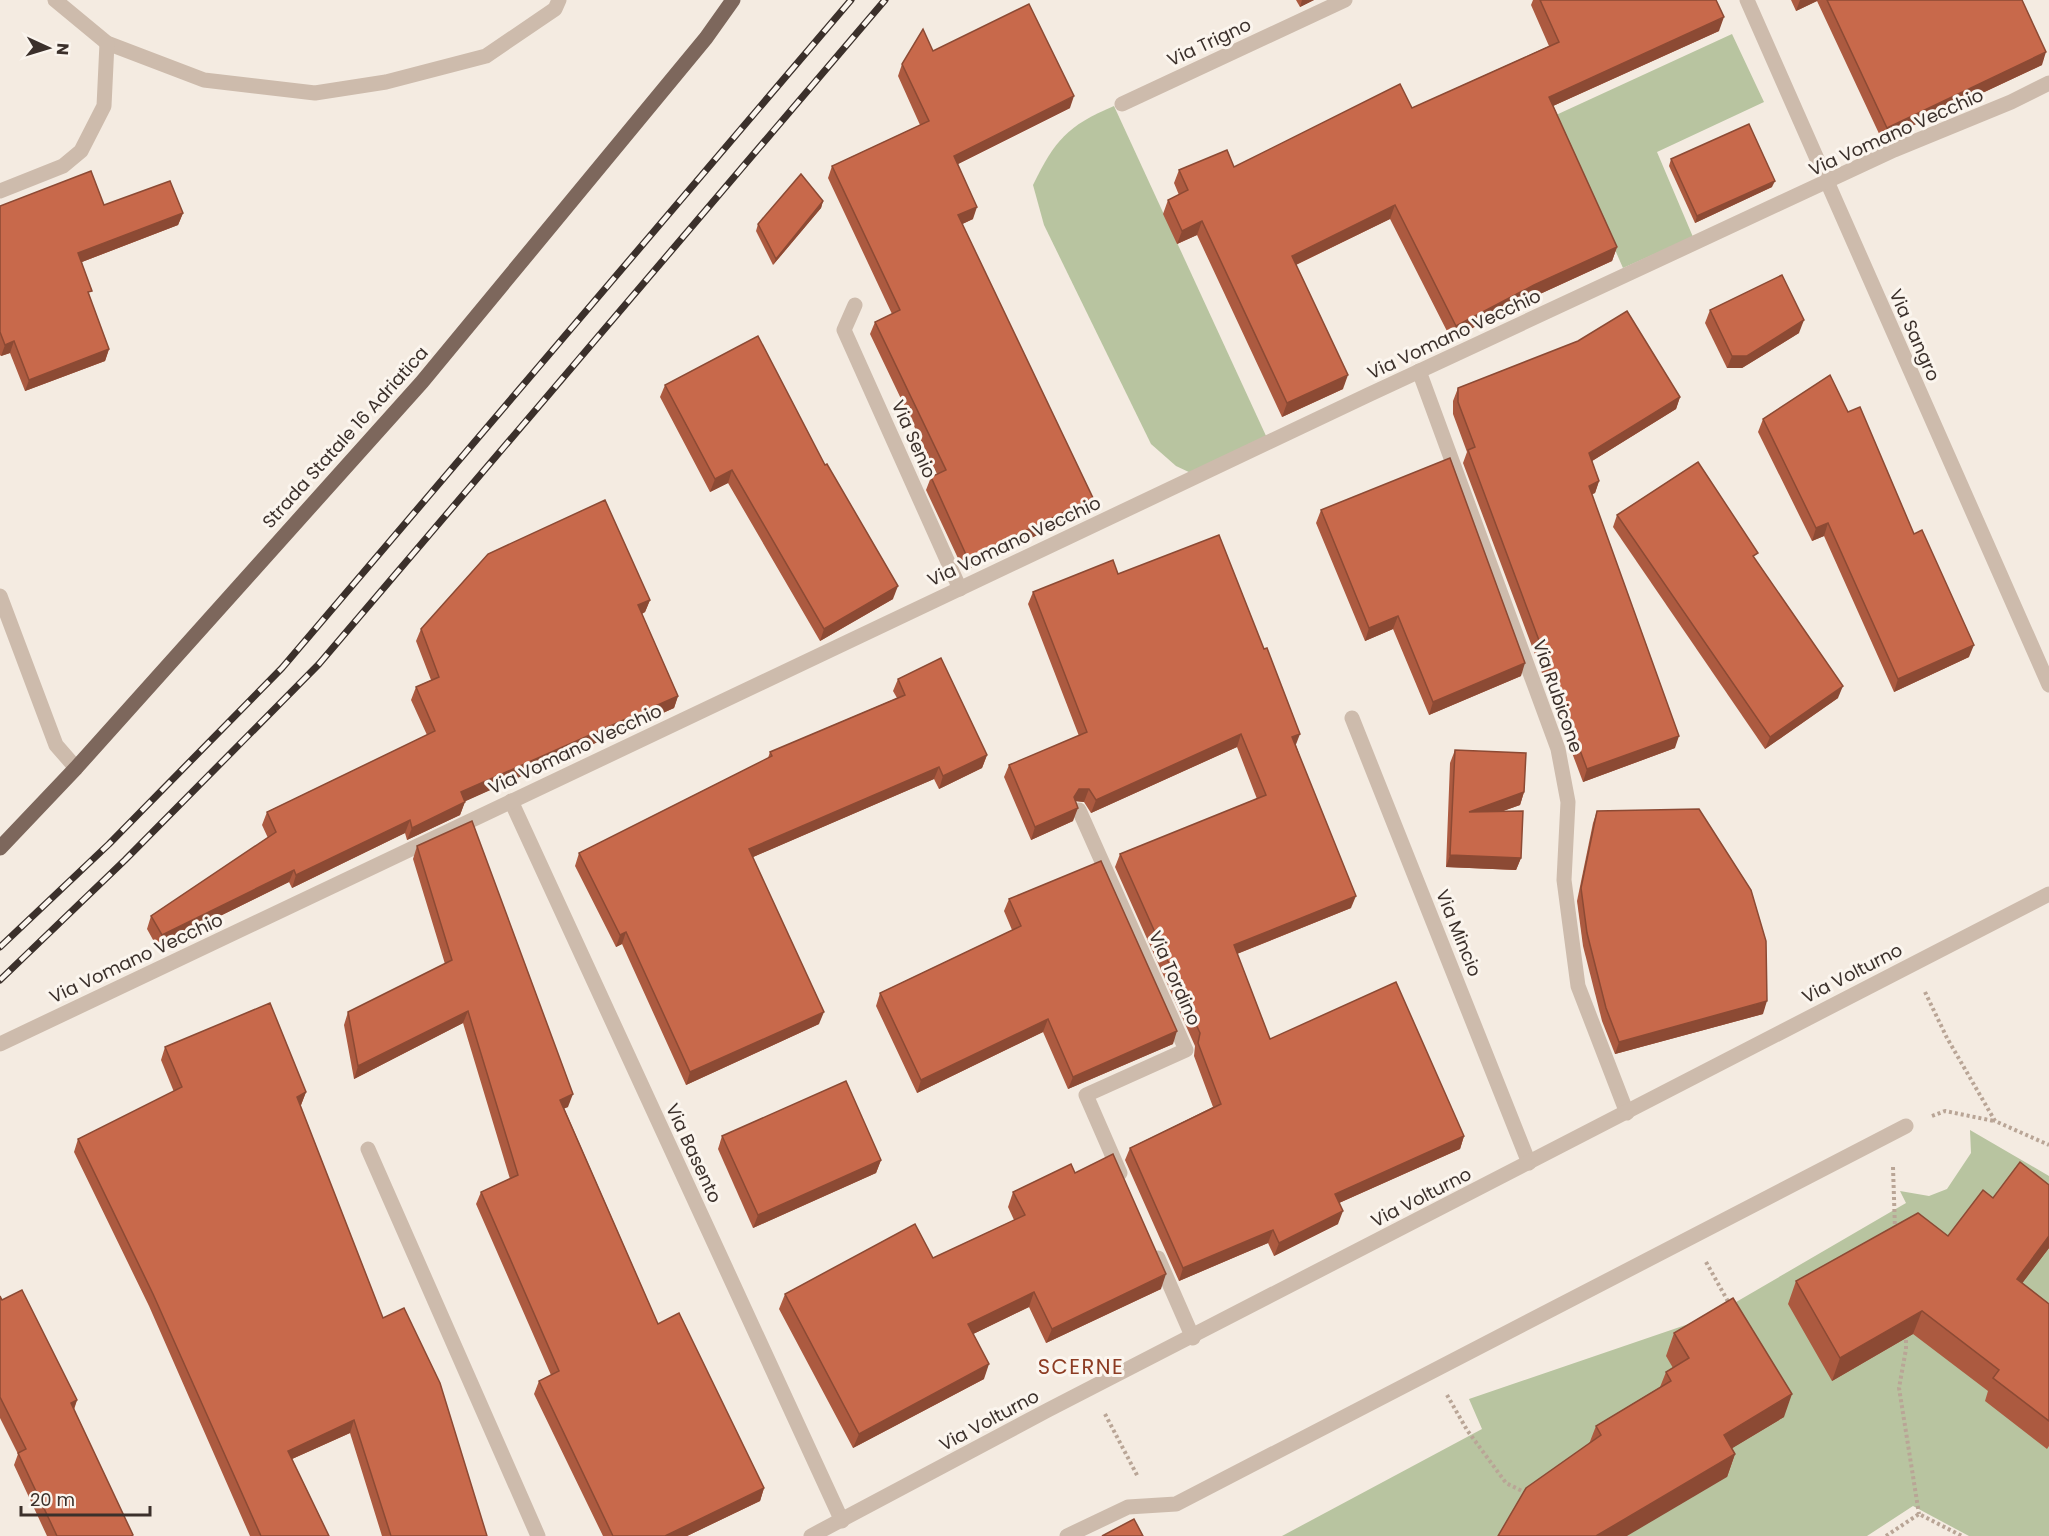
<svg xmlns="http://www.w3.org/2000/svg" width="2049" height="1536" font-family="Poppins,sans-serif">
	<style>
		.green { fill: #b8c4a0 }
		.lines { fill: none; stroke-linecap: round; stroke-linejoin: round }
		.path { stroke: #b9a596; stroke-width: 4; stroke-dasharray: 3 3; stroke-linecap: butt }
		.minor { stroke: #cdbbac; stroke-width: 15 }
		.major { stroke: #7d675c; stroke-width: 15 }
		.rail-casing { stroke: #3b302b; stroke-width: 7 }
		.rail { stroke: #fbf5ee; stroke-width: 4.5; stroke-dasharray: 14; stroke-linecap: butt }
		.wall { fill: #ac5a40 }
		.shaded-wall { fill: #8c4a34 }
		.building { fill: #c8694b; stroke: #8c4a34; stroke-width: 1.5 }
		.labels { text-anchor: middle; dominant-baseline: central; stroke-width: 6; stroke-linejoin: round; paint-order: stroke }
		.street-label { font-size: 18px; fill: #3b302b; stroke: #fbf5ee }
		.quarter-label { font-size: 21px; letter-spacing: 1.5px; fill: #8c3b22; stroke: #fbf5ee }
	</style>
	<rect width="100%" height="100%" fill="#f4ebe1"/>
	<g class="green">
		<path d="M1732,34L1764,102L1657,152L1693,237L1623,268L1556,115Z"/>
		<path d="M1114,106L1267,438L1193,474L1176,466L1151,444L1044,225L1033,185C1055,140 1067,126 1114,106Z"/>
		<path d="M1970,1130L2049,1176V1536H1969L1913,1506L1867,1536H1282L1482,1429L1469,1399L1712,1316L1906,1203L1900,1191L1929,1196L1947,1189L1971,1153Z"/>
	</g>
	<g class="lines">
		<g class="path">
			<path d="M1925,992L1947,1038L1995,1121L2049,1145"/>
			<path d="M1932,1116L1945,1111L1994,1121"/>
			<path d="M1893,1167L1895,1229"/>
			<path d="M1706,1262L1730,1305"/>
			<path d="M1906,1334V1349L1899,1388L1919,1514"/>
			<path d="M1447,1395L1467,1430L1506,1483L1528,1494"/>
			<path d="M1105,1414L1138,1477"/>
			<path d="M1886,1536L1919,1514L1962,1536"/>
		</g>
		<g class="minor">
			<path d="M55,0L107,43L204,80L315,93L386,82L486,56L555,9L559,0"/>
			<path d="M1747,0L2049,685"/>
			<path d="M1122,104L1345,0"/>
			<path d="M0,191L63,166L81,151L104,106L107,43"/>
			<path d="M855,305L844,330L960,589"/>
			<path d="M1419,371L1558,749L1568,802L1564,880L1578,986L1627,1113"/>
			<path d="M0,596L56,745L76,768"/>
			<path d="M1352,718L1529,1163"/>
			<path d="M511,801L842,1521"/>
			<path d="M1079,810L1186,1050L1086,1095L1120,1173"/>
			<path d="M0,1044L1368,395L1894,150L2011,102L2049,83"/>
			<path d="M368,1149L538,1536"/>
			<path d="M1158,1258L1193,1338"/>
			<path d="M811,1536L1048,1410L2049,894"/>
			<path d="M1067,1536L1128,1507L1176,1504L1906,1126"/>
		</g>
		<path class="major" d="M0,848L76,768L422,382L706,38L733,0"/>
		<g class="rail-casing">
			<g id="rail">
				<path d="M0,947L109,844L282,668L851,0"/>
				<path d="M0,980L125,860L319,664L885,0"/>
			</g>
		</g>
		<use href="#rail" class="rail"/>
	</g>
	<g class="wall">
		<path d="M1296,0H1314L1300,7Z"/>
		<path d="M1533,0H1716L1719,31L1553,106L1617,247L1612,261L1529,299L1451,339L1390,219L1296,265L1343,389L1282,417L1197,235L1177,244L1163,214L1168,200L1179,195L1174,183L1179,170L1234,167L1412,108L1549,46L1531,5Z"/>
		<path d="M1791,0H2022L2042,65L1882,140L1817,1L1796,11Z"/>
		<path d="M933,51L1070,108L958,164L973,219L962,224L1088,510L964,571L926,490L931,477L937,474L870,334L875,322L892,314L828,178L832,166L920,125L898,76L902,64Z"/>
		<path d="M1671,159L1772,187L1695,223L1669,166Z"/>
		<path d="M823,201L821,208L773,265L756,231L758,224Z"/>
		<path d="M104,205L183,213L178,225L82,262L90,298L109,349L105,361L25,391L10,353L1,356L0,355V206Z"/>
		<path d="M1710,310L1799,333L1742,368H1727L1705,323Z"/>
		<path d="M665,385L893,599L820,641L728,483L710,492L660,397Z"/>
		<path d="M1458,388L1680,397L1676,409L1592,461L1599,481L1595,493L1592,494L1675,748L1583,782L1463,463L1467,452L1453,414V401Z"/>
		<path d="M1848,412L1914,534L1969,657L1894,692L1824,536L1812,541L1758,432L1763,419Z"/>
		<path d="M1321,510L1521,676L1429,715L1393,629L1365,641L1316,523Z"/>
		<path d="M1617,515L1755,560L1838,698L1765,749L1613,527Z"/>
		<path d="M1118,574L1296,745L1351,908L1237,954L1270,1039L1464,1136L1460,1149L1339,1203L1338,1224L1274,1256L1268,1243L1179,1281L1125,1160L1130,1148L1213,1107L1194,1056L1195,1046L1115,867L1120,854L1257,799L1237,747L1091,813L1084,802L1075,801L1073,821L1031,840L1004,777L1009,765L1079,736L1028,604L1033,592Z"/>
		<path d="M650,600L645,612L642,614L678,696L674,708L465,801L460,815L407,840L405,833L292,888L289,882L157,947L147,929L151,916L268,838L262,825L267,812L427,735L411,700L416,687L431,680L416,641L421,629Z"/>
		<path d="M898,679L987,755L982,768L939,789L934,779L753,857L819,1024L686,1085L622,944L616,947L575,866L579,853L768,758L770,752L897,698L893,691Z"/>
		<path d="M1455,750L1524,792L1520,805L1500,812L1521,858L1516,870L1446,867L1450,763Z"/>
		<path d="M1597,811L1763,1014L1615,1054L1602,1021L1583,946L1577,901L1593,823Z"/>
		<path d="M417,846L568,1107L564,1108L658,1324L764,1488L760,1501L687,1536H603L534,1394L539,1381L551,1375L476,1204L481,1192L510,1179L463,1023L354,1079L344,1025L348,1012L445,964L413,859Z"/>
		<path d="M1009,899L1173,1044L1068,1089L1043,1032L917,1093L876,1006L880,993L1012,930L1004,911Z"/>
		<path d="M165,1047L306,1092L301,1105H300L383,1318L487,1536H382L350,1433L292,1459L329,1536H250L149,1306L74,1152L78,1139L174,1092L161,1060Z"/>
		<path d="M722,1136L881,1160L876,1173L753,1228L718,1149Z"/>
		<path d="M1075,1173L1161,1289L1046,1343L1029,1307L973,1334L984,1379L853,1448L779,1309L785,1294L933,1258L1014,1220L1008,1207L1013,1192Z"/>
		<path d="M1948,1236L2049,1248L2022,1283L2049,1304V1446L2047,1449L1985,1401L1988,1391L1913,1334L1832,1381L1788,1304L1796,1281Z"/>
		<path d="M0,1296L2,1300L77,1400L74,1410L132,1536H47L14,1465L18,1454L0,1418Z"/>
		<path d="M1674,1333L1784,1417L1732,1448L1735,1454L1727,1477L1589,1444L1596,1426L1660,1387L1666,1372L1673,1368L1666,1356Z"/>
	</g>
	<g class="shaded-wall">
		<path d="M1302,0H1314L1300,7Z"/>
		<path d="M1800,0H1818L1817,1L1796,11Z"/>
		<path d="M1724,17L1719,31L1544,110L1549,97Z"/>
		<path d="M2046,52L2042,65L1882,140L1887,128Z"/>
		<path d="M1074,96L1070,108L950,168L954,156Z"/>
		<path d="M1775,181L1772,187L1695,223L1697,216Z"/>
		<path d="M823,201L821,208L773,265L776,259Z"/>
		<path d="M1395,205L1390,219L1287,269L1292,256Z"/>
		<path d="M977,207L973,219L954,228L958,215Z"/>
		<path d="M183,213L178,225L74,265L78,253Z"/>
		<path d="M1202,221L1197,235L1177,244L1182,231Z"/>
		<path d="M1617,247L1612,261L1529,299L1451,339L1456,326L1534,285Z"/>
		<path d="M1804,320L1799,333L1742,368H1727L1732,356Z"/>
		<path d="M14,341L10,353L1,356L5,345Z"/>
		<path d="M109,349L105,361L25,391L29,380Z"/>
		<path d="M1348,375L1343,389L1282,417L1287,403Z"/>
		<path d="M1680,397L1676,409L1584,466L1589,453Z"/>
		<path d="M732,470L728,483L710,492L715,479Z"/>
		<path d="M1599,481L1595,493L1584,498L1589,486Z"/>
		<path d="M1093,498L1088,510L964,571L968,559Z"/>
		<path d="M1828,523L1824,536L1812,541L1816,528Z"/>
		<path d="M898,586L893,599L820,641L824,629Z"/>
		<path d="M650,600L645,612L633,618L638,605Z"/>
		<path d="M1398,616L1393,629L1365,641L1369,628Z"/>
		<path d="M1974,645L1969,657L1894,692L1898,679Z"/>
		<path d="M1525,663L1521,676L1429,715L1433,702Z"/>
		<path d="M1843,686L1838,698L1765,749L1770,737Z"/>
		<path d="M678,696L674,708L457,805L461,792Z"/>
		<path d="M1241,734L1237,747L1091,813L1096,800Z"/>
		<path d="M1300,734L1295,747L1292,737Z"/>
		<path d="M1679,736L1675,748L1583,782L1587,769Z"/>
		<path d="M987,755L982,768L939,789L943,776Z"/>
		<path d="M939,767L934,779L744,861L749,849Z"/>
		<path d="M1079,789H1089L1084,802L1075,801L1074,797Z"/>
		<path d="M1524,792L1520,805L1464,825L1469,812Z"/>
		<path d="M465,802L460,815L407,840L412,828Z"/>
		<path d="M1078,808L1073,821L1031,840L1035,827Z"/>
		<path d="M410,820L405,833L292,888L296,875Z"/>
		<path d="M1450,855L1521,858L1516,870L1446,867Z"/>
		<path d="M294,870L289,882L157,947L162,935Z"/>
		<path d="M1356,896L1351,908L1229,957L1234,945Z"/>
		<path d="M626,932L622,944L616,947L620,935Z"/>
		<path d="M1767,1001L1763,1014L1615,1054L1619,1042Z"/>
		<path d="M468,1011L463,1023L354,1079L358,1066Z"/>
		<path d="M824,1012L819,1024L686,1085L690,1072Z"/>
		<path d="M1048,1019L1043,1032L917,1093L921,1080Z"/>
		<path d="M1177,1031L1173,1044L1068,1089L1073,1077Z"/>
		<path d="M306,1092L301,1105L292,1109L297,1097Z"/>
		<path d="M573,1094L568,1107L556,1112L560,1100Z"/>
		<path d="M1464,1136L1460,1149L1330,1207L1335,1194Z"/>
		<path d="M881,1160L876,1173L753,1228L758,1215Z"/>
		<path d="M1343,1211L1338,1224L1274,1256L1279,1243Z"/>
		<path d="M1273,1230L1268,1243L1179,1281L1183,1268Z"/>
		<path d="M2049,1236V1248L2008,1302L2017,1279Z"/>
		<path d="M1166,1274L1161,1289L1046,1343L1052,1329Z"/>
		<path d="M1034,1292L1029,1307L963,1339L968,1324Z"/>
		<path d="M1922,1311L1913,1334L1832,1381L1840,1358Z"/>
		<path d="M989,1364L984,1379L853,1448L859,1434Z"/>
		<path d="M1792,1394L1784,1417L1716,1458L1724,1435Z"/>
		<path d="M77,1400L72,1413L71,1403Z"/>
		<path d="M354,1420L350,1433L283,1463L288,1451Z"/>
		<path d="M1735,1454L1727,1477L1627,1536H1596Z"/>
		<path d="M764,1488L760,1501L687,1536H665Z"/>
	</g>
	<g class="building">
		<path d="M1540,0H1716L1724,17L1549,97L1617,247L1534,285L1456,326L1395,205L1292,256L1348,375L1287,403L1202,221L1182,231L1168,200L1188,190L1179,170L1227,150L1234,167L1400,84L1412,108L1559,42Z"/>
		<path d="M1827,0H2022L2046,52L1887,128Z"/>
		<path d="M1029,4L1074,96L954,156L977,207L958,215L1093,498L968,559L931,477L946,470L875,322L900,310L832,166L929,121L902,64L923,29L933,51Z"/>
		<path d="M1749,124L1775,181L1697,216L1671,159Z"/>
		<path d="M91,171L104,205L170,181L183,213L78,253L92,291L88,292L109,349L29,380L14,341L5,345L0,332V206Z"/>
		<path d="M801,174L823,201L776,259L758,224Z"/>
		<path d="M1782,275L1804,320L1747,356H1732L1710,310Z"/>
		<path d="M1627,311L1680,397L1589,453L1599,481L1589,486L1679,736L1587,769L1468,450L1475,447L1458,402V388L1578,341Z"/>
		<path d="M758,336L825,465L827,464L898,586L824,629L732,470L715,479L665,385Z"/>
		<path d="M1830,375L1848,412L1860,407L1914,534L1922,530L1974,645L1898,679L1828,523L1816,528L1763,419Z"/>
		<path d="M1450,458L1525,663L1433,702L1398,616L1369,628L1321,510Z"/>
		<path d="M1698,462L1758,553L1753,556L1843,686L1770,737L1617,515Z"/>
		<path d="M605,500L650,600L638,605L678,696L461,792L465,802L412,828L410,820L296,875L294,870L162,935L151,916L276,832L267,812L435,731L416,687L439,677L421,629L488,554Z"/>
		<path d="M1219,535L1264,649L1267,648L1300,734L1292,737L1356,896L1234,945L1270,1039L1396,982L1464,1136L1335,1194L1343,1211L1279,1243L1273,1230L1183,1268L1130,1148L1221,1104L1198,1043L1200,1033L1120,854L1266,795L1241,734L1096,800L1089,789H1079L1074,797L1078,808L1035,827L1009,765L1087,732L1033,592L1113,560L1118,574Z"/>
		<path d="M941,658L987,755L943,776L939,767L749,849L824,1012L690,1072L626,932L620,935L579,853L772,756L770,752L905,695L898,679Z"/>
		<path d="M1455,750L1526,753L1524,792L1469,812L1523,811L1521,858L1450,855Z"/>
		<path d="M1699,809L1751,890L1766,941L1767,1001L1619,1042L1606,1008L1587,933L1581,888L1597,811Z"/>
		<path d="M472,821L573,1094L560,1100L658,1324L679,1313L764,1488L665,1536H613L539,1381L559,1371L481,1192L518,1175L468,1011L358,1066L348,1012L452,960L417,846Z"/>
		<path d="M1101,861L1177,1031L1073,1077L1048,1019L921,1080L880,993L1021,926L1009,899Z"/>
		<path d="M270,1003L306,1092L297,1097L383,1318L404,1308L440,1383L487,1536H391L354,1420L288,1451L329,1536H261L153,1294L78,1139L182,1087L165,1047Z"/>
		<path d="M846,1081L881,1160L758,1215L722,1136Z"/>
		<path d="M1113,1154L1166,1274L1052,1329L1034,1292L968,1324L989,1364L859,1434L785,1294L915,1224L933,1258L1025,1215L1013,1192L1071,1164L1075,1173Z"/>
		<path d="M2020,1162L2049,1185V1236L2017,1279L2049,1304V1421L1993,1378L1999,1370L1922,1311L1840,1358L1796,1281L1918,1213L1948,1236L1983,1190L1993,1198Z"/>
		<path d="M22,1290L77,1400L71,1403L133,1535L131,1536H57L18,1453L26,1449L0,1397V1296L2,1300Z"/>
		<path d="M1733,1298L1792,1394L1724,1435L1735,1454L1596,1536H1498L1526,1488L1601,1435L1596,1426L1671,1381L1666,1372L1689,1358L1674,1333Z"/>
		<path d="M1134,1519L1143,1536H1102Z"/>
	</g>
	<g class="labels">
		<g class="street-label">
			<text transform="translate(1209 42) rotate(-25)">Via Trigno</text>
			<text transform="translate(1896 132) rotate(-24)">Via Vomano Vecchio</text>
			<text transform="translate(1454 334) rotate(-25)">Via Vomano Vecchio</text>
			<text transform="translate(1915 335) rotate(66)">Via Sangro</text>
			<text transform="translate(345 437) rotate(-48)">Strada Statale 16 Adriatica</text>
			<text transform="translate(914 439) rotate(66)">Via Senio</text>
			<text transform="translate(1014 541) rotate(-25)">Via Vomano Vecchio</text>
			<text transform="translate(1558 696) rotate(71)">Via Rubicone</text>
			<text transform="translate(575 749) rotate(-25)">Via Vomano Vecchio</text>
			<text transform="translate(1459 933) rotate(68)">Via Mincio</text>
			<text transform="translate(136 958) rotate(-25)">Via Vomano Vecchio</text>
			<text transform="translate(1852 973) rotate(-27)">Via Volturno</text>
			<text transform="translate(1175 978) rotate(66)">Via Tordino</text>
			<text transform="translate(694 1153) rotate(65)">Via Basento</text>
			<text transform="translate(1421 1197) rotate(-27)">Via Volturno</text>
			<text transform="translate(989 1420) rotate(-28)">Via Volturno</text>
		</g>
		<g class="quarter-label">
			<text x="1081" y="1366">SCERNE</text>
		</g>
	</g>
	<g transform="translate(48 48) rotate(94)" stroke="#fbf5ee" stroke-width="4.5" paint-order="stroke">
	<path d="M0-4.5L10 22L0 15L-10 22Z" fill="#3b302b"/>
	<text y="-9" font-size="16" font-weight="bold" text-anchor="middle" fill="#3b302b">N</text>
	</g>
	<path d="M21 1506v9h129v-9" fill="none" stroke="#3b302b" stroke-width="3"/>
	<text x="30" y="1506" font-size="18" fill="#3b302b" stroke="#fbf5ee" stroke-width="4.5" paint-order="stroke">20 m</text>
</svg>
